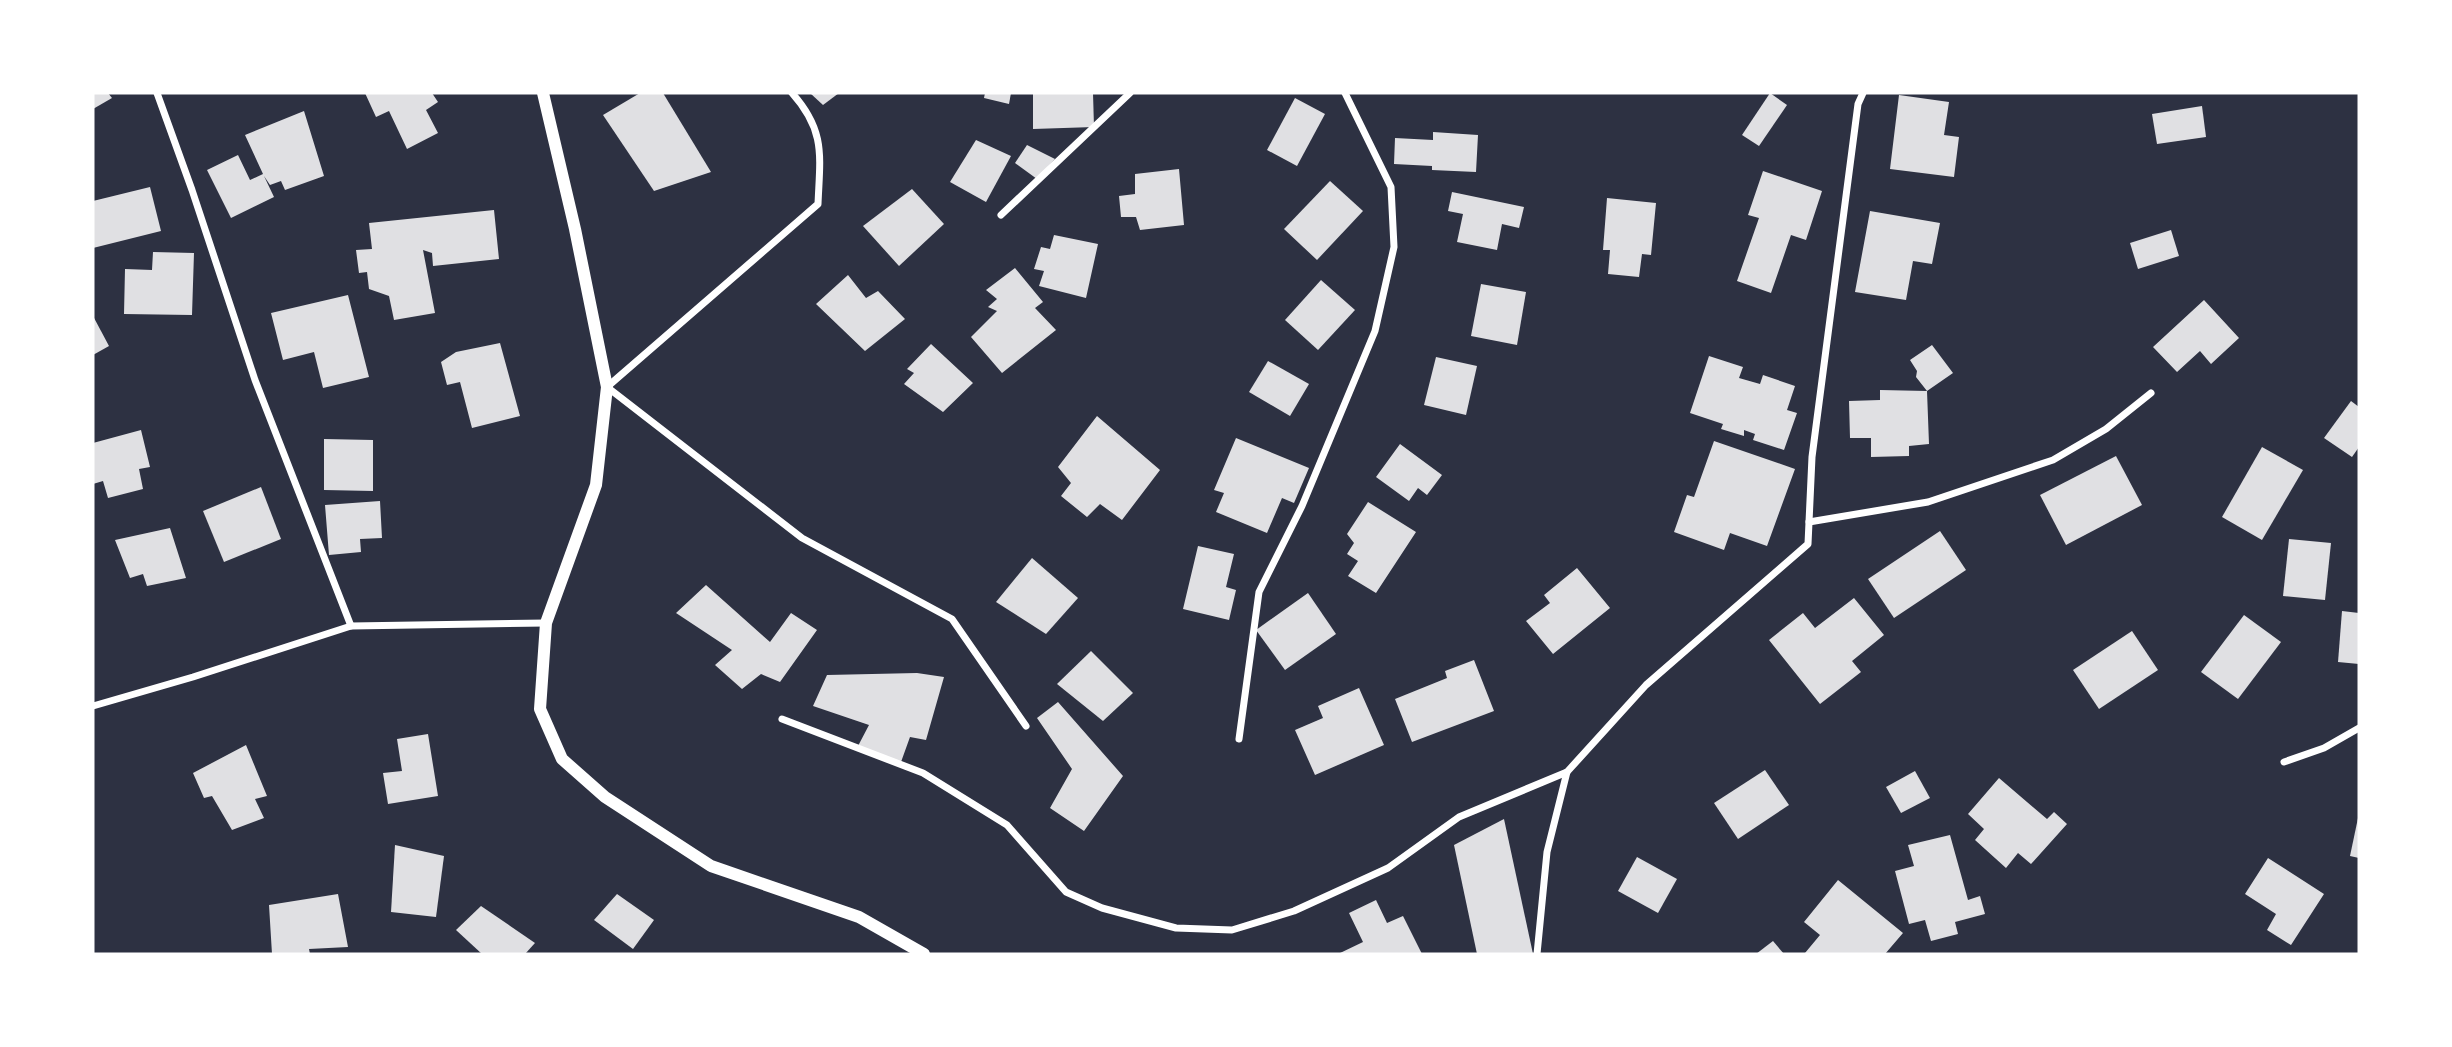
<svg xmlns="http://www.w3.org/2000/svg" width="2452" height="1047" font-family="'PT Sans Narrow',sans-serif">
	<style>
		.building { fill: #e0e0e3 }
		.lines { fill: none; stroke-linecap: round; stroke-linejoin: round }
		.minor { stroke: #fff; stroke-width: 7 }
		.tertiary { stroke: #fff; stroke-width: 12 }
	</style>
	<rect width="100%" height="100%" fill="#2d3142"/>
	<g class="building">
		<path d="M93,93H108L112,98L93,109Z"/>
		<path d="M365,93H432L438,102L426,110L438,133L407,149L389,111L376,117Z"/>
		<path d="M640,93H663L711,172L654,191L603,115Z"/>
		<path d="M810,93H839L823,105Z"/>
		<path d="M985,93H1011L1009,104L984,98Z"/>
		<path d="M1033,93H1093L1094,127L1033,129Z"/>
		<path d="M1770,93L1787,105L1759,146L1742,135Z"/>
		<path d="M1899,95L1949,102L1944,135L1959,137L1954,177L1890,169Z"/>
		<path d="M1295,98L1325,114L1297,166L1267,150Z"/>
		<path d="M2202,106L2206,137L2157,144L2152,114Z"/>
		<path d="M304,111L324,176L285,190L281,181L270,185L264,176L274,197L231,218L207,170L238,155L250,180L263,174L245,135Z"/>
		<path d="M1433,132L1478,135L1476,172L1432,170V166L1394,164L1395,138L1433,140Z"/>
		<path d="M976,140L1011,156L986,202L950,182Z"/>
		<path d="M1027,145L1055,159L1037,179L1015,163Z"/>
		<path d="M1179,169L1184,225L1140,230L1136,217H1121L1119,196L1135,194V174Z"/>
		<path d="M1763,171L1822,191L1806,240L1791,235L1771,293L1737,281L1759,218L1748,215Z"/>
		<path d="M1330,181L1363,211L1317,260L1284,229Z"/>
		<path d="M150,187L161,231L93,248V201Z"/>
		<path d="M912,189L944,224L899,266L863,226Z"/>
		<path d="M1452,192L1524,207L1519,228L1502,224L1497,250L1457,242L1463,214L1448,211Z"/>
		<path d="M1607,198L1656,203L1651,255L1642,254L1639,277L1608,274L1610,250H1603Z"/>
		<path d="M494,210L499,259L433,266L432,253L423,250L435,313L394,320L389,296L369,289L367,272L359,273L356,250L372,249L369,223Z"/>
		<path d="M1870,211L1940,223L1932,264L1913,261L1906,300L1855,292Z"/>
		<path d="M2171,230L2179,256L2138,269L2130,243Z"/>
		<path d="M1054,235L1098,244L1086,298L1039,286L1044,271L1034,269L1041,247L1050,249Z"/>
		<path d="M153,252L194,253L192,315L124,314L125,269L152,270Z"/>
		<path d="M1015,268L1043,302L1035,308L1056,330L1002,373L971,337L997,311L988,307L997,299L986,290Z"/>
		<path d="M848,275L866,298L878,291L905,319L865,351L816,304Z"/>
		<path d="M1321,280L1355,310L1318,350L1285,320Z"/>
		<path d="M1481,284L1526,292L1517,345L1471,336Z"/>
		<path d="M348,295L369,377L323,388L314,352L283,360L271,313Z"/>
		<path d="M2204,300L2239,338L2211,364L2200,351L2177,372L2153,347Z"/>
		<path d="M93,316L109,346L93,355Z"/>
		<path d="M500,343L520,416L472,428L460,382L447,385L441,362L456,352Z"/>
		<path d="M931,344L973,383L943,412L904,384L914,373L907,369Z"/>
		<path d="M1932,345L1953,373L1927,391L1916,377L1917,371L1910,360Z"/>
		<path d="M1709,356L1743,367L1739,378L1760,384L1763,375L1795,386L1787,410L1797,413L1784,450L1753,440L1755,434L1744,430V436L1721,429L1723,424L1690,413Z"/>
		<path d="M1436,357L1477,366L1466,415L1424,405Z"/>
		<path d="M1268,361L1309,384L1290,416L1249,392Z"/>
		<path d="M1880,390L1927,391L1929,444L1909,446V456L1871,457V438H1850L1849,401L1880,400Z"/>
		<path d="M2351,401L2359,407V447L2352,457L2324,438Z"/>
		<path d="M1097,416L1160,470L1122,520L1100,504L1087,517L1061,496L1071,483L1058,467Z"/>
		<path d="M141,430L150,467L139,469L143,489L108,498L103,481L93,484V443Z"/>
		<path d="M1236,438L1309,468L1294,503L1282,498L1267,533L1216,512L1224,493L1214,490Z"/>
		<path d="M324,439L373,440V491L324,490Z"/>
		<path d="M1714,441L1795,469L1767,546L1730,533L1724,550L1674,532L1687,495L1694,497Z"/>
		<path d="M1400,444L1442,475L1427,495L1418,488L1409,501L1376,477Z"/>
		<path d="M2262,447L2303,470L2262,540L2222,517Z"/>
		<path d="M2116,456L2142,505L2066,545L2040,495Z"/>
		<path d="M261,487L281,539L224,562L203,511Z"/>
		<path d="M380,501L382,538L360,539L361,552L329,555L325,505Z"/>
		<path d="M1368,502L1416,532L1376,593L1348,576L1358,561L1347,554L1354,543L1347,534Z"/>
		<path d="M170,528L186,578L147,586L143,574L130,578L115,540Z"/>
		<path d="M1940,531L1966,570L1894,618L1868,579Z"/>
		<path d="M2289,539L2331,543L2325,600L2283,596Z"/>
		<path d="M1198,546L1234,554L1226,587L1236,590L1229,620L1183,609Z"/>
		<path d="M1032,558L1078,598L1046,634L996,602Z"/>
		<path d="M1577,568L1610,608L1553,654L1526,621L1550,603L1544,595Z"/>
		<path d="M706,585L770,642L791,613L817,630L780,682L761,674L742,689L715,665L732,650L676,613Z"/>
		<path d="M1308,593L1336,634L1285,670L1256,630Z"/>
		<path d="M1854,598L1884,635L1852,661L1861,672L1820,704L1769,640L1803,613L1815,628Z"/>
		<path d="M2342,611L2359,613V664L2338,662Z"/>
		<path d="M2244,615L2281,642L2238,699L2201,672Z"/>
		<path d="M2132,631L2158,670L2099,709L2073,670Z"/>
		<path d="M1091,651L1133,693L1103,721L1057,684Z"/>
		<path d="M1474,660L1494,711L1412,742L1395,699L1447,678L1445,671Z"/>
		<path d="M917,673L944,677L926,740L910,737L901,762L858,746L869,725L813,706L827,675Z"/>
		<path d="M1359,688L1384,745L1315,775L1295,730L1323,718L1318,706Z"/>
		<path d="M1058,702L1123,776L1084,831L1050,808L1072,769L1037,718Z"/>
		<path d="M428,734L438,796L388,804L383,773L402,771L397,739Z"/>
		<path d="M246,745L267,796L255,799L264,818L232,830L212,796L204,798L193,773Z"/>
		<path d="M1765,770L1789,805L1738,839L1714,803Z"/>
		<path d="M1915,771L1930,798L1901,813L1886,787Z"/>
		<path d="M1999,778L2047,819L2054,812L2067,824L2031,864L2018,853L2006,868L1975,840L1984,829L1968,814Z"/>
		<path d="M2358,818H2359V858L2350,856Z"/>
		<path d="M1504,819L1533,954H1477L1454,845Z"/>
		<path d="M1950,835L1968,900L1980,896L1985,914L1955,922L1958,934L1931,941L1925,920L1909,924L1895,871L1914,866L1908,845Z"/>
		<path d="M395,845L444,856L436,917L391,912Z"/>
		<path d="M1637,857L1677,879L1658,913L1618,891Z"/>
		<path d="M2268,858L2324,894L2291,945L2267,930L2276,914L2245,894Z"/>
		<path d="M1838,880L1903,933L1885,954L1805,953L1820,935L1804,922Z"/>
		<path d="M338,894L348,947L309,949L310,954H272L269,905Z"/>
		<path d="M617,894L654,920L633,949L594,920Z"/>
		<path d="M1376,900L1387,923L1403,916L1422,954H1338L1363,942L1349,913Z"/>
		<path d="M481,906L535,943L525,954H482L456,930Z"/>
		<path d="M1773,941L1784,954H1756Z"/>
	</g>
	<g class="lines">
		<g class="minor">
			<path d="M157,93L192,190L255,380L351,626"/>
			<path d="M792,93C826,131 820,156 818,204L607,387L802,538L952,619L1026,726"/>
			<path d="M1001,215L1130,93"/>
			<path d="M1809,522L1928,502L2053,460L2106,429L2151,393"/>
			<path d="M93,706L193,677L351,626L546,623"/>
			<path d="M782,719L923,773L1007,825L1066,892L1102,908L1176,928L1232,930L1294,911L1388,868L1459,817L1567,772L1646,685L1808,544L1812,457L1858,104L1863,93"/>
			<path d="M1239,739L1259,592L1302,506L1375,331L1394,247L1391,187L1345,93"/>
			<path d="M2284,762L2324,748L2359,728"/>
			<path d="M1537,954L1547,852L1567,772"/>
		</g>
		<path class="tertiary" d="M543,93L575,229L607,387L596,485L546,623L540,709L562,759L605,797L711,866L859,917L924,954"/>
	</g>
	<rect width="2452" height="1047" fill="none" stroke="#ffffff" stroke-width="189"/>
</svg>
